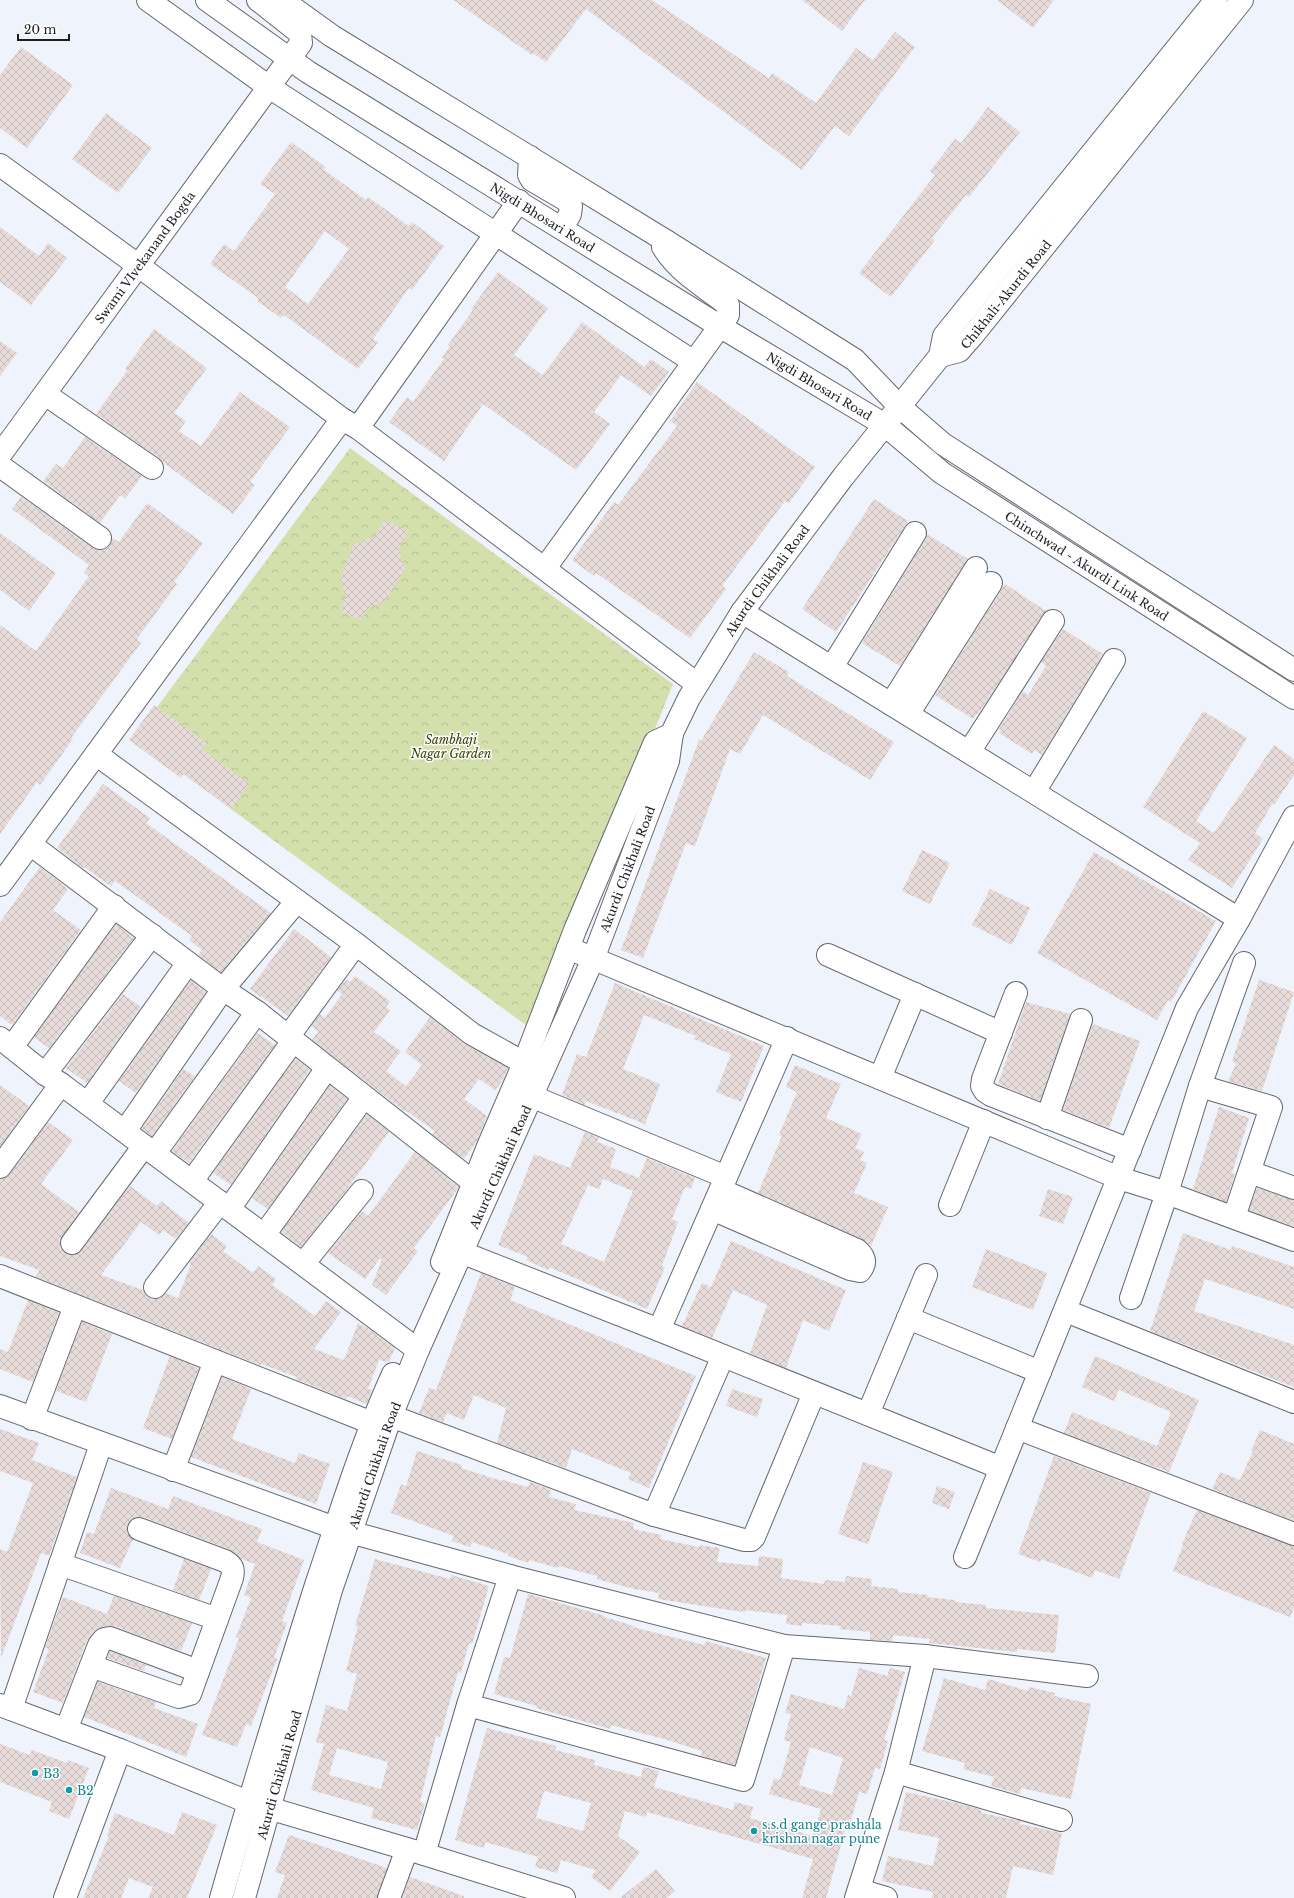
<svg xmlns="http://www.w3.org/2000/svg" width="1294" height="1898" font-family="'Libre Baskerville',serif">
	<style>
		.park { fill: url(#park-crowns) }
		.building { fill: url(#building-cross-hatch); fill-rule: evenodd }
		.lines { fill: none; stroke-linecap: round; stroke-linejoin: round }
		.minor-casing { stroke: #656870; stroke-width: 24 }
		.major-casing { stroke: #656870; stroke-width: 24 }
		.minor { stroke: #fff; stroke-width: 22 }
		.major { stroke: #fff; stroke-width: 22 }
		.culture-dot { fill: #0f9aa8; stroke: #fff; stroke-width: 1.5 }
		.labels { text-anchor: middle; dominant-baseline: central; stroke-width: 3; stroke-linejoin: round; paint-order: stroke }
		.street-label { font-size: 12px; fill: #1c1d20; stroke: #fff }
		.park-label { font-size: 12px; font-style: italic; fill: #374000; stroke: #fff }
		.culture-label { font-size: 12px; fill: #0d838f; stroke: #fff; text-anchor: start }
	</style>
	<defs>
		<pattern id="park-crowns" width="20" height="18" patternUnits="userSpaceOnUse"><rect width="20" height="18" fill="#d4e0ac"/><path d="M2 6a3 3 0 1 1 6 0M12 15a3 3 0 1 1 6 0" fill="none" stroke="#b5c094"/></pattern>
		<pattern id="building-cross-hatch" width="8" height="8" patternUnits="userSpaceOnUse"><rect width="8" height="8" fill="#e7dcd9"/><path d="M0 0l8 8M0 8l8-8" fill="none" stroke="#c6bcba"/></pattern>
	</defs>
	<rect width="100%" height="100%" fill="#eff3fb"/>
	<path class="park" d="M350,448L673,684L534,1031L134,738Z"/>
	<g class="building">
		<path d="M453,0H652L769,78L772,73L816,103L856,48L873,60L895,32L915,47L849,136L835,126L802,170L586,9L546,62L533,53L532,55Z"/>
		<path d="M802,0H865L842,31Z"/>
		<path d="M997,0H1054L1033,28Z"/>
		<path d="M21,47L73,85L27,148L0,128V75Z"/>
		<path d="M988,107L1020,132L969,197L966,195L932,238L935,240L891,297L859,273L935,175L930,171L955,139L961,143Z"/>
		<path d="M106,113L152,148L118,193L72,159Z"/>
		<path d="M291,142L326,167L324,170L366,200L368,197L409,226L412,222L444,246L412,290L409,288L373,339L378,342L358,369L284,315L281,318L257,301L258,298L210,264L224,244L234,251L275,194L260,184ZM325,231L349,249L308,304L285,287Z"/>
		<path d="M0,227L39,256L48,243L67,258L31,305L0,282Z"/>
		<path d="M498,272L548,308L514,355L543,375L582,322L644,367L651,359L669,372L651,396L621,375L594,412L610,424L576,470L483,404L444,461L389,422L407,397L413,402L444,359L442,358L450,346L448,345L473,310L471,309Z"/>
		<path d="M154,329L207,368L174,413L186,421L179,431L201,446L240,392L290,427L250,482L255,485L233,514L164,463L159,458L96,414L127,371L125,369Z"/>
		<path d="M0,341L17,353L0,376Z"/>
		<path d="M697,382L815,467L789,503L785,501L722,586L726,589L690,638L596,573L594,576L572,560L614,502L618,505L677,426L670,421Z"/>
		<path d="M85,437L142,476L125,499L120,495L100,523L43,481L56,464L63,468Z"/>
		<path d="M21,497L93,548L98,550H105L110,546L112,538L119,542L147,503L203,543L174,582L177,584L137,639L141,643L71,738L73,739L40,785L37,782L0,834V625L36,651L89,576L84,573L89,565L12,509Z"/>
		<path d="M874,499L908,521L836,632L802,609Z"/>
		<path d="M384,520L409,531L398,549L405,569L384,602L368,608L361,620L340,611L346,597L340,579L354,544L375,536Z"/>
		<path d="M0,533L56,573L29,611L0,590Z"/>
		<path d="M928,535L968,559L900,666L862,643Z"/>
		<path d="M1005,584L1046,611L978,714H977L973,719L935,695Z"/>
		<path d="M1063,629L1103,654L1042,755L1034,750L1032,754L999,733L1001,730L999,729L1023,691L1028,695L1046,666L1041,662Z"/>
		<path d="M754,652L789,672L787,676L894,742L870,780L763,715L740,754L730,749L695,846L686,843L643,958L621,950L699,740L701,741Z"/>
		<path d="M154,705L207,743L202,749L249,784L231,809L184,774L181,778L129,740Z"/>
		<path d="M1203,711L1247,738L1196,821L1214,833L1274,745L1294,759V775L1274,805L1272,804L1255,833L1263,839L1232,888L1188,860L1200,843L1143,807Z"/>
		<path d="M103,784L150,818L146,823L271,913L221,972L198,955L202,950L189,940L192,936L115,881L111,886L84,867L83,868L57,848Z"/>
		<path d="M922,850L950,863L930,904L902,891Z"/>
		<path d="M1094,852L1216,921L1171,1002L1168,1000L1157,1020L1037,953Z"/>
		<path d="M40,867L68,889L53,910L81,930L12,1025L0,1016V922Z"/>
		<path d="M990,889L1030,908L1012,945L972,925Z"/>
		<path d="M116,924L134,938L49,1048L34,1037Z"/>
		<path d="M294,929L331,957L288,1016L250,989Z"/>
		<path d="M355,976L390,1001L386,1007L390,1010L374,1032L401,1051L386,1071L406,1086L422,1065L405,1052L430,1017L466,1045L508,1068L503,1080L495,1090L479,1079L464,1099L487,1116L476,1143L464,1159L432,1134L435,1131L405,1110L404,1111L312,1040L318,1031L311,1026L320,1014L325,1018L342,994L337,991L346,979L350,982Z"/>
		<path d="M191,980L206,992L136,1093L119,1081Z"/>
		<path d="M1259,980L1294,992L1262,1091L1228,1081L1236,1064L1232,1061Z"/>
		<path d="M615,983L764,1046L741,1102L716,1092L731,1054L694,1039L696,1036L644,1015L623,1069L660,1084L645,1124L586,1101L584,1105L562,1095L577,1054L586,1057Z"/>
		<path d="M123,994L141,1007L87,1083L66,1068Z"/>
		<path d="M1026,1002L1070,1014L1040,1101L998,1084Z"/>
		<path d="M1093,1024L1140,1041L1109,1128L1063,1110Z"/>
		<path d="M257,1033L275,1045L189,1163L172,1151Z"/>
		<path d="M296,1058L310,1070L231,1185L213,1173Z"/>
		<path d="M795,1065L841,1084L826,1118L862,1134L855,1148L864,1152L860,1160L867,1163L854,1193L888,1207L871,1246L862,1239L758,1193L782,1136L779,1135L797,1092L786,1087Z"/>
		<path d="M183,1069L195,1076L152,1136L142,1129Z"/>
		<path d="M0,1085L29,1106L1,1145H0Z"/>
		<path d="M330,1085L347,1099L268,1209L252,1198Z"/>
		<path d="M1219,1107L1249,1118L1232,1173L1235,1174L1226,1202L1193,1189Z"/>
		<path d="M367,1114L389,1132L342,1196L301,1247L281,1232Z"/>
		<path d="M48,1122L73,1140L41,1184L79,1212L60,1241V1248L64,1253L71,1255L77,1254L82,1250L130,1186L157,1206L161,1201L189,1223L176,1239L163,1230L159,1235L141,1222L101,1275L143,1290L147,1297L153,1299L160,1298L166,1293L178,1298L191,1264L189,1263L211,1234L227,1246L223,1251L253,1273L258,1266L276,1279L272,1285L315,1316L326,1301L341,1312L314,1349L344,1360L358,1323L367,1328L395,1348L389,1362L379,1360L368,1389L372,1390L367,1404L347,1396L346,1399L296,1379L297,1377L261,1364L260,1365L36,1277L39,1270L0,1256V1179L5,1178L10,1174Z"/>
		<path d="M585,1132L599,1138L597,1142L616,1149L610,1167L639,1178L647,1158L695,1178L691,1189L685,1187L672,1219L678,1222L662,1266L665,1267L647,1309L549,1267L548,1270L526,1260L528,1257L498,1245L534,1154L570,1168ZM603,1179L633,1191L604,1262L561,1244L588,1185L599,1189Z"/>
		<path d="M415,1152L459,1187L414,1248L418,1251L386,1295L372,1285L382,1259L380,1258L365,1279L328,1253L362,1211L368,1216Z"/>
		<path d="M1257,1188L1294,1200V1227L1249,1210Z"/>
		<path d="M1048,1189L1073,1197L1063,1224L1039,1216Z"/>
		<path d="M1183,1233L1231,1250L1232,1246L1294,1267V1309L1205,1279L1194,1311L1294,1345V1387L1150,1331Z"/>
		<path d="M731,1241L846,1290L829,1331L803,1320L786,1368L750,1353L767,1305L733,1290L712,1338L682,1326L702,1283L711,1287Z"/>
		<path d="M986,1249L1047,1273L1033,1310L972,1287Z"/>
		<path d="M481,1273L515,1287L510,1300L696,1376L649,1488L628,1479L631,1473L572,1449L566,1468L497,1443L506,1408L474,1395L464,1420L447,1413L443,1422L419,1413L429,1388L436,1390Z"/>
		<path d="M28,1300L59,1313L33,1382L0,1369V1349L8,1352Z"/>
		<path d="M82,1322L112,1334L86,1402L56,1391Z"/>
		<path d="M170,1356L199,1368L172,1439L143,1428Z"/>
		<path d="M1095,1356L1199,1400L1169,1472L1064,1433L1072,1412L1157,1446L1171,1412L1119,1390L1114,1401L1082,1387Z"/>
		<path d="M222,1377L251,1389L232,1439L295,1463L299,1453L330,1464L316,1504L191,1457Z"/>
		<path d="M732,1389L763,1399L757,1417L726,1406Z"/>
		<path d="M0,1429L39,1443L32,1460L77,1477L49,1556L41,1553L1,1658L0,1549L7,1552L33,1483L0,1471Z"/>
		<path d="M1260,1430L1294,1444V1521L1212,1489L1220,1472L1240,1480L1253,1451H1251Z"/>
		<path d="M417,1451L462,1465L461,1468L502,1481L503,1480L528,1487L530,1482L551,1490L549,1497L576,1504L574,1510L634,1523L633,1529L662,1535L660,1539L699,1547V1545L720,1548L717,1562L758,1566L759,1556L783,1559L781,1578L824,1584L825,1580L845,1582L846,1576L872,1579L871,1586L898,1589V1592L928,1595L927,1597L955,1600V1602L986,1605V1608L1059,1615L1055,1653L1017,1649V1652L929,1643L930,1639L893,1635L892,1641L870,1640V1632L840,1629L841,1626L802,1623V1626L786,1624L787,1615L746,1610V1612L729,1610L658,1599L659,1593L634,1589L597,1579V1576L559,1566L558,1568L529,1560L528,1563L508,1556V1554L472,1542L470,1547L452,1541L454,1536L391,1513L401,1484L406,1486Z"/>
		<path d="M1054,1456L1151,1493L1119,1579L1095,1570L1092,1578L1041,1559L1040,1562L1018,1554Z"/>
		<path d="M863,1462L893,1472L868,1544L838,1534Z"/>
		<path d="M937,1486L955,1492L949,1509L932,1503Z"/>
		<path d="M111,1488L168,1509L173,1496L262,1529L257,1542L304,1560L282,1621L287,1623L274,1658L277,1659L251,1726L246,1724L237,1747L202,1735L239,1638L236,1637L251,1598L244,1595L255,1564L241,1559L229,1549L143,1517H137L131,1520L127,1525V1531L133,1539L120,1568L80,1553L87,1532L94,1534Z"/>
		<path d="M1197,1510L1294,1546V1608L1290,1617L1173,1571L1183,1545L1182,1544Z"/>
		<path d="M184,1559L211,1569L199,1600L173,1590Z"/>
		<path d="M375,1559L450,1579L451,1575L489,1586L472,1644L469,1643L461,1673L458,1672L440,1737L436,1736L420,1802L425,1803L417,1830L371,1818L374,1808L311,1790L324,1744L316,1742L326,1705L347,1711L357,1674L346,1671L358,1626H355ZM337,1748L388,1762L381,1789L329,1775Z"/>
		<path d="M528,1594L605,1616L604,1617L634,1626L633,1627L704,1645L706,1641L766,1658L735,1765L701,1756L702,1751L664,1739L611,1725L610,1729L536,1708L537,1706L494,1694L504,1657L510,1658Z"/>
		<path d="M114,1596L192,1623L181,1651L114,1626L102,1627L94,1631L87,1640L63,1703L33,1692L49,1649L45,1647L63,1597L107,1614Z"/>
		<path d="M110,1651L146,1665L144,1671L107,1658Z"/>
		<path d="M859,1668L887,1676L890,1668L905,1672L884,1740L888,1741L880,1769L875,1768L867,1794L859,1792L850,1824H847L826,1898H802L813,1859L647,1812L646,1817L625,1811L618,1836L640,1852L610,1891L591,1877L596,1870L561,1860L557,1873L535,1867L538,1857L485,1842L484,1848L455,1840L487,1728L556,1746L555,1750L595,1760L594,1765L641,1777L643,1767L659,1771L654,1787L733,1810L735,1802L753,1807L750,1818L813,1836L821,1809L769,1794L774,1778L780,1780L791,1742L784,1740L791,1714L785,1713L791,1694L844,1709L848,1695L851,1696ZM810,1747L843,1758L832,1795L799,1785ZM544,1791L591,1803L583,1831L536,1818Z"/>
		<path d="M944,1678L985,1690L988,1679L1028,1691L1029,1687L1055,1693L1054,1696L1091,1704L1071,1799L1021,1788L1020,1794L991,1786L994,1777L963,1769L965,1763L922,1751Z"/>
		<path d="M98,1682L156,1702L154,1708L198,1724L186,1757L84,1717Z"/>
		<path d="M0,1744L30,1755L32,1750L67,1763L68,1760L89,1768L69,1819L49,1811L52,1802L0,1782Z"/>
		<path d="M906,1792L961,1804L981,1810V1813L1021,1821L1020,1824L1062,1833L1053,1875L1013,1866L1006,1898H932L933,1892L882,1881L888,1856L933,1866L939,1838L898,1830Z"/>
		<path d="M182,1812L217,1825L187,1898H148L153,1887L129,1878L121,1898H83L109,1836L107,1835L115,1813L174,1835Z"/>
		<path d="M289,1835L387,1868L377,1898H277L285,1875L275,1872Z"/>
		<path d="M656,1869L675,1891L667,1898H620Z"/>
		<path d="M410,1877L464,1896V1898H402Z"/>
	</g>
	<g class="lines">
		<g class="minor-casing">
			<g id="minor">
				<path d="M148,0L269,87L694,362"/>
				<path d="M0,165L139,266L342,419L358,428L697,684"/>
				<path d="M45,394L152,468"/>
				<path d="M358,428L519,201"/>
				<path id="s1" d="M0,455L301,43L300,33L258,0"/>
				<path d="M0,466L100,538"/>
				<path d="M545,568L728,315V305C704,286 679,273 663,247L666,241"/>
				<path d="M742,612L1239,919"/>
				<path d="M832,667L915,533"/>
				<path d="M891,704L976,568"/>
				<path d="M908,714L991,583"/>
				<path d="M969,752L1053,621"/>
				<path d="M96,754L356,944L472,1034L524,1063L543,1067"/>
				<path d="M1034,792L1114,660"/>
				<path d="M30,844L223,989L257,1012L473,1182"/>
				<path d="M0,885L342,419"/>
				<path d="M568,948L1119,1178L1167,1193L1294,1240"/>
				<path d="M828,955L1001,1033"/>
				<path d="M1016,993L983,1079L982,1086L985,1091L991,1095L1130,1150"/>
				<path d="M288,1037L356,944"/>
				<path d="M0,1038L45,1074L61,1084L418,1350"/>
				<path d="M12,1047L114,906"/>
				<path d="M45,1074L152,935"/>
				<path d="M880,1078L915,994"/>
				<path d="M1200,1086L1271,1107L1234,1217"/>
				<path d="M531,1096L726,1177"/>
				<path d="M88,1103L188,963"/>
				<path d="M1047,1118L1081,1020"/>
				<path d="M125,1131L223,989L297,901"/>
				<path d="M155,1153L257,1012"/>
				<path d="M0,1167L61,1084"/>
				<path d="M1250,1172L1294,1188"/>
				<path d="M192,1181L293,1041"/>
				<path d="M950,1205L984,1121"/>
				<path d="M229,1209L327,1068"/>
				<path d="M712,1209L850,1269L860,1271C867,1262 865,1257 857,1250L721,1190"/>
				<path d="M264,1235L364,1097"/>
				<path d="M72,1243L144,1146"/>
				<path d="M448,1247L659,1330L1001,1468"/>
				<path d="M303,1264L362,1191"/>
				<path d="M0,1276L372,1423"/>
				<path d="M155,1287L220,1202"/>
				<path d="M1131,1298L1167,1193L1200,1086L1244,963"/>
				<path d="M1066,1311L1294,1402"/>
				<path d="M908,1318L1040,1372"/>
				<path d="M659,1330L787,1038"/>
				<path d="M0,1406L335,1528L510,1576L784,1646L925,1656L1087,1676"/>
				<path d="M868,1414L926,1275"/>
				<path d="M391,1416L654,1515L744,1540H751L754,1537L814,1393"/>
				<path d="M32,1419L75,1306"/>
				<path d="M1017,1428L1294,1534"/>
				<path d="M173,1470L215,1361"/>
				<path d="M654,1515L723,1356"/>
				<path d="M965,1557L1187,1008L1239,919L1294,817"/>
				<path d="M60,1564L217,1619"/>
				<path d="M91,1666L179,1697L190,1694L232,1578C234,1569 233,1566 225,1561L139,1529"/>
				<path d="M0,1705L120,1750L248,1802L424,1854L564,1898"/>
				<path d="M468,1705L743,1780L784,1646"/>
				<path d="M11,1709L101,1444"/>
				<path d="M66,1730L99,1645L104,1639L110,1638L198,1671"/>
				<path d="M896,1772L1061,1820"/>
				<path d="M424,1854L468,1705L510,1576"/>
				<path d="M859,1890L886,1898"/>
				<path d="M65,1898L120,1750"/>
				<path d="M389,1898L407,1849"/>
				<path d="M856,1898L896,1772L925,1656"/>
			</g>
		</g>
		<g class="major-casing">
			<g id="major">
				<path id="s2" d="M207,0L308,72L721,327L885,425L942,473L1294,698"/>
				<path d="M282,0L332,36L666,241L855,360L899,406L943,444L1294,670"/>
				<path d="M530,157L529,175L532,180L566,200L571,206L570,214L562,228"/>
				<path id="s3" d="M940,356L959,351L973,335L1242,0"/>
				<path d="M442,1262L489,1144L524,1063L575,930L655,742L672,734"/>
				<path d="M221,1898C251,1793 283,1689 316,1585C340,1514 362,1442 393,1374"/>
				<path id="s4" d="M244,1898L331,1590L391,1416L418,1350L593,959L668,761L672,733L689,698L742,612L843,477L940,356L944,336L1216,0"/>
			</g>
		</g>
		<use href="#minor" class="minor"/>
		<use href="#major" class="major"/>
	</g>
	<g class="culture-dot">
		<circle cx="35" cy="1773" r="4"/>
		<circle cx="69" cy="1790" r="4"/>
		<circle cx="754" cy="1831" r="4"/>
	</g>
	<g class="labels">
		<g class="street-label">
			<text stroke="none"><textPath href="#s2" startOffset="400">Nigdi Bhosari Road</textPath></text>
			<text stroke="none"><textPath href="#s1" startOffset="245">Swami VIvekanand Bogda</textPath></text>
			<text stroke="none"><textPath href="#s3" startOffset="93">Chikhali-Akurdi Road</textPath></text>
			<text stroke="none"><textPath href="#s2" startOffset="724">Nigdi Bhosari Road</textPath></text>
			<text stroke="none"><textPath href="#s2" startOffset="1047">Chinchwad - Akurdi Link Road</textPath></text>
			<text stroke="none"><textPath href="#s4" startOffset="1424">Akurdi Chikhali Road</textPath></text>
			<text stroke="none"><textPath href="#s4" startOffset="1100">Akurdi Chikhali Road</textPath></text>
			<text stroke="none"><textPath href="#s4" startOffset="776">Akurdi Chikhali Road</textPath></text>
			<text stroke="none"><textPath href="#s4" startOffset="452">Akurdi Chikhali Road</textPath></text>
			<text stroke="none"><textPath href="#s4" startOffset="128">Akurdi Chikhali Road</textPath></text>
		</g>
		<g class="park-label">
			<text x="451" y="739">Sambhaji<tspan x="451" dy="14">Nagar Garden</tspan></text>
		</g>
		<g class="culture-label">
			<text x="43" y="1773">B3</text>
			<text x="77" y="1790">B2</text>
			<text x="762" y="1824">s.s.d gange prashala<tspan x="762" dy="14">krishna nagar pune</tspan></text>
		</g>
	</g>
	<path d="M18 34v6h51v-6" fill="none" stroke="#1c1d20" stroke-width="2"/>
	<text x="24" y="34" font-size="12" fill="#1c1d20" stroke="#ffffff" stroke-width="3" paint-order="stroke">20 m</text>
</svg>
